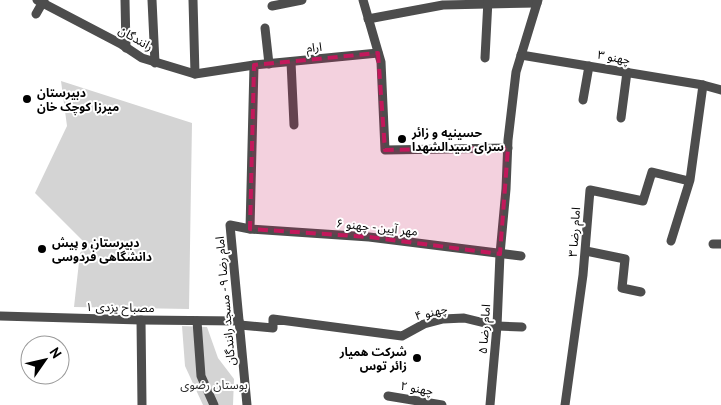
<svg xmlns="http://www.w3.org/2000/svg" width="721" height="405" font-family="'PT Sans','Noto Sans Arabic',sans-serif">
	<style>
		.green { fill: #d4d4d4 }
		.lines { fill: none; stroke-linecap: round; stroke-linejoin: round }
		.minor { stroke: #4d4d4d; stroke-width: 9 }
		.marked { fill: #c2185b; fill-opacity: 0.2; stroke: #c2185b; stroke-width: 4; stroke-dasharray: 10 6; stroke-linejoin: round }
		.poi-dot { fill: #000; stroke: #fff; stroke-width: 2 }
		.labels { text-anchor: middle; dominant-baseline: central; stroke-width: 4; stroke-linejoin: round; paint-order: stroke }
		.street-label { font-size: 12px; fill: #000; stroke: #fff }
		.poi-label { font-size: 12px; font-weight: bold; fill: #000; stroke: #fff; text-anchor: start }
		.park-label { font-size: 12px; fill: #2b2b2b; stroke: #fff }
	</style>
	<rect width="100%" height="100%" fill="#fff"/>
	<g class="green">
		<path d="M61,81L192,123L189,309L74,307L80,253L87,245L35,193L67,126Z"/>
		<path d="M182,326L207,327L218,358L234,379L233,405H203L185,366Z"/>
	</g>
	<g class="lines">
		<g class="minor">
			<path d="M37,0L121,44L142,58L195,74L254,65L378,53"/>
			<path d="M125,0L126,48"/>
			<path d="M152,0L155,63"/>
			<path d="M193,0L195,74"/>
			<path d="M363,0L381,62L385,150L508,148"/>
			<path d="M272,6L302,0"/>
			<path d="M36,14L44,0"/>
			<path d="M368,19L443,5L537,3"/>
			<path d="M265,28L269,64"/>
			<path d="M521,55L703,85L721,90"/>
			<path d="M485,58L488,0"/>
			<path d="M291,62L294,125"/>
			<path d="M583,100L589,66"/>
			<path d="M621,118L627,72"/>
			<path d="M250,229L254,65"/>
			<path d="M671,241L690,180L703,85"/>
			<path d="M713,244H721"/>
			<path d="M586,251L625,259L622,288L641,292"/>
			<path d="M0,316L141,320L239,321"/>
			<path d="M141,320L142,405"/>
			<path d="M197,321L201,376L214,405"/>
			<path d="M240,325L273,328V319L402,336L424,324L443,319L464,318L497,326L522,327"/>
			<path d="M388,396L442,405"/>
			<path d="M247,405L230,225L250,229L369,237L521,256"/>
			<path d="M490,405L497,326L500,254L506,189L508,140L516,72L538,0"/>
			<path d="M565,405L583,275L590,190L643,201L652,172L689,181"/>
		</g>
	</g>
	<path class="marked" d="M378,53L385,150L508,148L500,254L369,237L250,229L254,65Z"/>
	<g class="poi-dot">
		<circle cx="27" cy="99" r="5"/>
		<circle cx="402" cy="139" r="5"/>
		<circle cx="42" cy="249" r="5"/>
		<circle cx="417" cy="358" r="5"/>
	</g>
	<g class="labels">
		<g class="street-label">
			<text transform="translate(136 38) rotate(30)">رانندگان</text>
			<text transform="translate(314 47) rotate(-6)">ارام</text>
			<text transform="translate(614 57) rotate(10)">چهنو ۳</text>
			<text transform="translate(377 227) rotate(6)">مهر آیین - چهنو ۶</text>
			<text transform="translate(574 232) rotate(-86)">امام رضا ۳</text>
			<text transform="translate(225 301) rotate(-95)">امام رضا ۹ - مسجد رانندگان</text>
			<text transform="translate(120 307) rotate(1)">مصباح یزدی ۱</text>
			<text transform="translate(431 312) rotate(-14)">چهنو ۴</text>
			<text transform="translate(484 329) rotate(-86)">امام رضا ۵</text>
			<text transform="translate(417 388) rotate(10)">چهنو ۲</text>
		</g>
		<g class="poi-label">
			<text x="37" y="92">دبیرستان<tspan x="37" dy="14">میرزا کوچک خان</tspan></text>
			<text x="412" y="132">حسینیه و زائر<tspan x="412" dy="14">سرای سیدالشهدا</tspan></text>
			<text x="52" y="242">دبیرستان و پیش<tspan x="52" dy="14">دانشگاهی فردوسی</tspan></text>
			<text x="407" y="351" text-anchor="end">شرکت همیار<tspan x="407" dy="14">زائر توس</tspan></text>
		</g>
		<g class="park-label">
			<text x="214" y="384">بوستان رضوی</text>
		</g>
	</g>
	<g transform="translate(45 360) rotate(56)"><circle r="24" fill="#ffffff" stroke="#999999"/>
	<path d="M0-4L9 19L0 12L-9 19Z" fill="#000000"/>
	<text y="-8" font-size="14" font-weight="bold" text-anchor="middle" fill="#000000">N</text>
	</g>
</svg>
